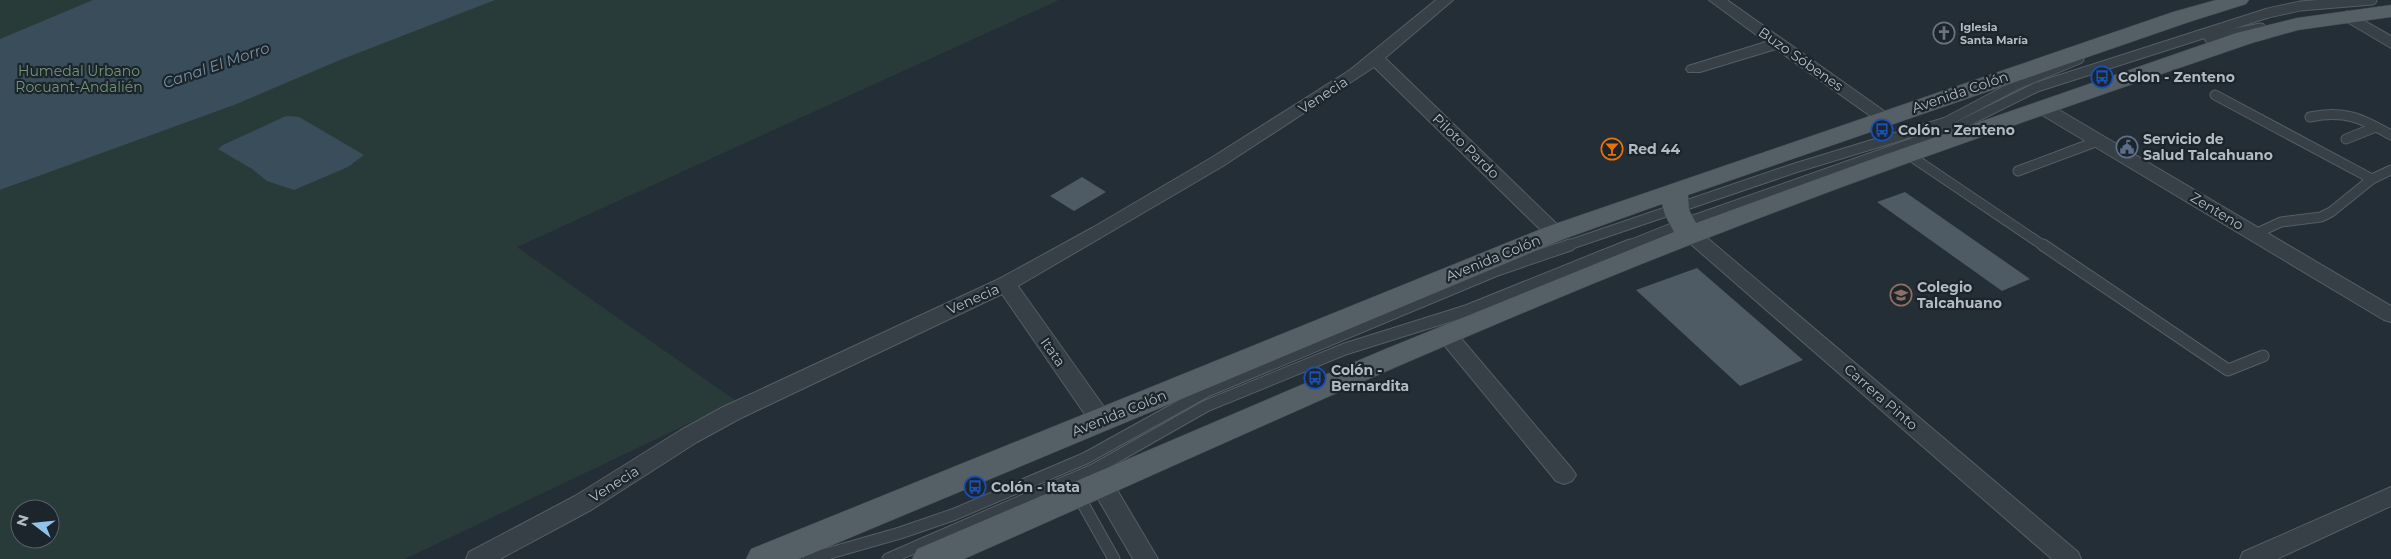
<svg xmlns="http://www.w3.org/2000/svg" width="2391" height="559" font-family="Montserrat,sans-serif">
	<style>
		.green { fill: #283b38; fill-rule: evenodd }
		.water { fill: #394d5b }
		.building { fill: #4f5b64 }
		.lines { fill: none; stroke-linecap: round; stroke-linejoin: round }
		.service-far1-casing { stroke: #555e64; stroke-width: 11 }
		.service-casing { stroke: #555e64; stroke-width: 13 }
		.minor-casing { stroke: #555e64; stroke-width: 2 }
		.primary-casing { stroke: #404950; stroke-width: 1 }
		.service-far1 { stroke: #374046; stroke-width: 9 }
		.service { stroke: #374046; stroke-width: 11 }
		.minor { fill: #374046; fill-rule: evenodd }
		.primary { fill: #555f66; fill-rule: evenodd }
		.labels { text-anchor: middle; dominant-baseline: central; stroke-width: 4.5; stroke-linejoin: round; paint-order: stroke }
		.far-poi-label { font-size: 11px; font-weight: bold; fill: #b2bbc3; stroke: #1c252b; text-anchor: start }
		.street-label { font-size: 14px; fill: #b2bbc3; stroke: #1c252b }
		.park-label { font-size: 14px; fill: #739675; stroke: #1c252b }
		.poi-label { font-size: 14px; font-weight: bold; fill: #b2bbc3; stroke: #1c252b; text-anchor: start }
		.water-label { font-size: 15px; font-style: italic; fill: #7691a2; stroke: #1c252b }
	</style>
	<rect width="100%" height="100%" fill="#242e36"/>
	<path class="green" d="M0,0H1059L517,247L736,401L405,559H0V190L35,178L0,189ZM20,509H50V539H20Z"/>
	<g class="water">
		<path d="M93,0H495L340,60L234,105L0,190V39Z"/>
		<path d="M286,116L299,117L364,155L348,167L294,190L267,181L252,169L218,149L223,145Z"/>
	</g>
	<g class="building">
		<path d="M1082,177L1106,192L1074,211L1050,196Z"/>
		<path d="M1905,192L2030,279L2002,291L1877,202Z"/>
		<path d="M1697,268L1803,360L1740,386L1636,290Z"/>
	</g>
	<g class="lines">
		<g class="service-far1-casing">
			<g id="service-far1">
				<path d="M2209,38L2261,28"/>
				<path d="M2215,95L2372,179"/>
				<path d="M2310,117C2345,110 2361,118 2391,135"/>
				<path d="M2346,139L2376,127"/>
				<path d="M1909,155L2044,246"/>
				<path d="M2018,171L2098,141"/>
				<path d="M2255,234L2281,222L2321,217L2331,212L2372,179L2391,170"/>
				<path d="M1566,246L1795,168L1946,122L2016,85L2079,59"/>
				<path d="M1627,246L1682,224L1952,129L2037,87L2268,13L2300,6L2372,0"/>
			</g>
		</g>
		<g class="service-casing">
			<g id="service">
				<path d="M2043,245L2228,370L2263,356"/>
				<path d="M1078,495L1114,559"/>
				<path d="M809,559L900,533L955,514L1086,458L1207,391L1497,270L1570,245"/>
				<path d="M888,559L1095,469L1206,406L1345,349L1466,311L1630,245"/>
			</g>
		</g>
		<g class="minor-casing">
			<g id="minor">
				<path d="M1436,0H1453L1385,58L1562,229L1565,233L1562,237L1555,239L1548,237L1374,67L1223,166L1018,286L1109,414L1112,420L1109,426L1101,428L1093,426L1002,294L739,419L697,442L591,510L500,559H466L469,552L575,496L681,430L723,407L999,279L1092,228L1211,158L1350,70Z"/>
				<path d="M1709,0H1727L1894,118L1891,122H1879L1776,49L1700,72H1688L1686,69L1688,66L1766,42Z"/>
				<path d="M2347,11L2391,36V48L2342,19L2339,16Z"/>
				<path d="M2043,103L2049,104L2391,306V322L2384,320L2037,112L2034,108L2037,104Z"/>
				<path d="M1692,229L1699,231L2078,552L2081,559H2052L1685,239L1682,235L1685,231Z"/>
				<path d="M1447,328L1454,330L1572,469L1576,475L1572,481L1564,484L1556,481L1440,340L1437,335L1440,330Z"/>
				<path d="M1102,476L1110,478L1158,559H1133L1090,485L1094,478Z"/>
				<path d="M2391,487V506L2277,559H2240L2243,552Z"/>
			</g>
		</g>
		<g class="primary-casing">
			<path id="primary" d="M2216,0H2249L2246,4L2189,22L1688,195L1689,210L1696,223L1878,157L2236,33L2297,18L2391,5V17L2298,30L2252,43C2063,108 1873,173 1687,246C1443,342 1204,453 964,559H912L917,549L1383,350L1674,232L1665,215L1662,204L1564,239L799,559H746L751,549L1546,227L2173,12Z"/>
		</g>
		<use href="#service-far1" class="service-far1"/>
		<use href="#service" class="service"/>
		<use href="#minor" class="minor"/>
		<use href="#primary" class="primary"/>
	</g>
	<defs>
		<g id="church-ring" transform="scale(1.125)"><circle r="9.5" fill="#1c252b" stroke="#6b7280" stroke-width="1.5"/><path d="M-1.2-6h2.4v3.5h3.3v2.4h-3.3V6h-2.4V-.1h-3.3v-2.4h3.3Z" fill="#6b7280"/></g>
		<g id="bus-ring" transform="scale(1.125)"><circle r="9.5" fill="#1c252b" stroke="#1a4fb4" stroke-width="1.5"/><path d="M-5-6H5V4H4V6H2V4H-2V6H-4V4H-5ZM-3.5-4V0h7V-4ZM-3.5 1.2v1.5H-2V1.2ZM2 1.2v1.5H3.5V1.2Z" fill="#1a4fb4"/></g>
		<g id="civic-ring" transform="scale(1.125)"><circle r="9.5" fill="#1c252b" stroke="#5c6f8a" stroke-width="1.5"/><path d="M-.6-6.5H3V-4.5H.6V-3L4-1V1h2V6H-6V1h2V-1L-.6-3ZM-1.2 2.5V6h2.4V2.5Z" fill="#5c6f8a"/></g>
		<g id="bar-ring" transform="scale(1.125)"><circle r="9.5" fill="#1c252b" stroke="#e8710a" stroke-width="1.5"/><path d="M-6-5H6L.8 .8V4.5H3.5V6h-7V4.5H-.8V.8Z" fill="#e8710a"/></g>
		<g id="school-ring" transform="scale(1.125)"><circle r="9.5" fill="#1c252b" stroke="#8d6e63" stroke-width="1.5"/><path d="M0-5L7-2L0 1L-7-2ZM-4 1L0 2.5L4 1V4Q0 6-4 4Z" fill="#8d6e63"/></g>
	</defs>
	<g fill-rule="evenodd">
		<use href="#church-ring" x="1944" y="33"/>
		<use href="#bus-ring" x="2102" y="77"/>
		<use href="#bus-ring" x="1882" y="130"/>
		<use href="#civic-ring" x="2127" y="147"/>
		<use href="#bar-ring" x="1612" y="149"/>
		<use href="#school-ring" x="1901" y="295"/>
		<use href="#bus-ring" x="1315" y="378"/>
		<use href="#bus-ring" x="975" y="487"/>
	</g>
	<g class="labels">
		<g class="far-poi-label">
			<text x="1960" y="27">Iglesia<tspan x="1960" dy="13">Santa María</tspan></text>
		</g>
		<g class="street-label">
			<text transform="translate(1801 59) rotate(35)">Buzo Sóbenes</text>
			<text transform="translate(1960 92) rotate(-19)">Avenida Colón</text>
			<text transform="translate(1323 95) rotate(-33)">Venecia</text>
			<text transform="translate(1466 146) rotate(44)">Piloto Pardo</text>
			<text transform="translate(2217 211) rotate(31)">Zenteno</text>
			<text transform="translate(1493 258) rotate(-22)">Avenida Colón</text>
			<text transform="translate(973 299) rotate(-24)">Venecia</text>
			<text transform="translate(1053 352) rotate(55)">Itata</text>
			<text transform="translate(1881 397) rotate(41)">Carrera Pinto</text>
			<text transform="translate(1119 413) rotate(-22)">Avenida Colón</text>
			<text transform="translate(614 484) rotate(-32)">Venecia</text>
		</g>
		<g class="park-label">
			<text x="79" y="71">Humedal Urbano<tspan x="79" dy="16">Rocuant-Andalién</tspan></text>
		</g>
		<g class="poi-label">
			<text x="2118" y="77">Colon - Zenteno</text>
			<text x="1898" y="130">Colón - Zenteno</text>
			<text x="2143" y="139">Servicio de<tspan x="2143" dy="16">Salud Talcahuano</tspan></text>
			<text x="1628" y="149">Red 44</text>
			<text x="1917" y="287">Colegio<tspan x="1917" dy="16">Talcahuano</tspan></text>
			<text x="1331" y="370">Colón -<tspan x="1331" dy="16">Bernardita</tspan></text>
			<text x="991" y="487">Colón - Itata</text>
		</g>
		<g class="water-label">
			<text transform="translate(216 65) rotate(-19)">Canal El Morro</text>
		</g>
	</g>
	<g transform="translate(35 524) rotate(286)"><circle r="24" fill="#1c252b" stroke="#586168"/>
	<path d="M0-4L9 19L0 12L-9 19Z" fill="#90c2ea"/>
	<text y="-8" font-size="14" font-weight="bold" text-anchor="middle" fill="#b2bbc3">N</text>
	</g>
</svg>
